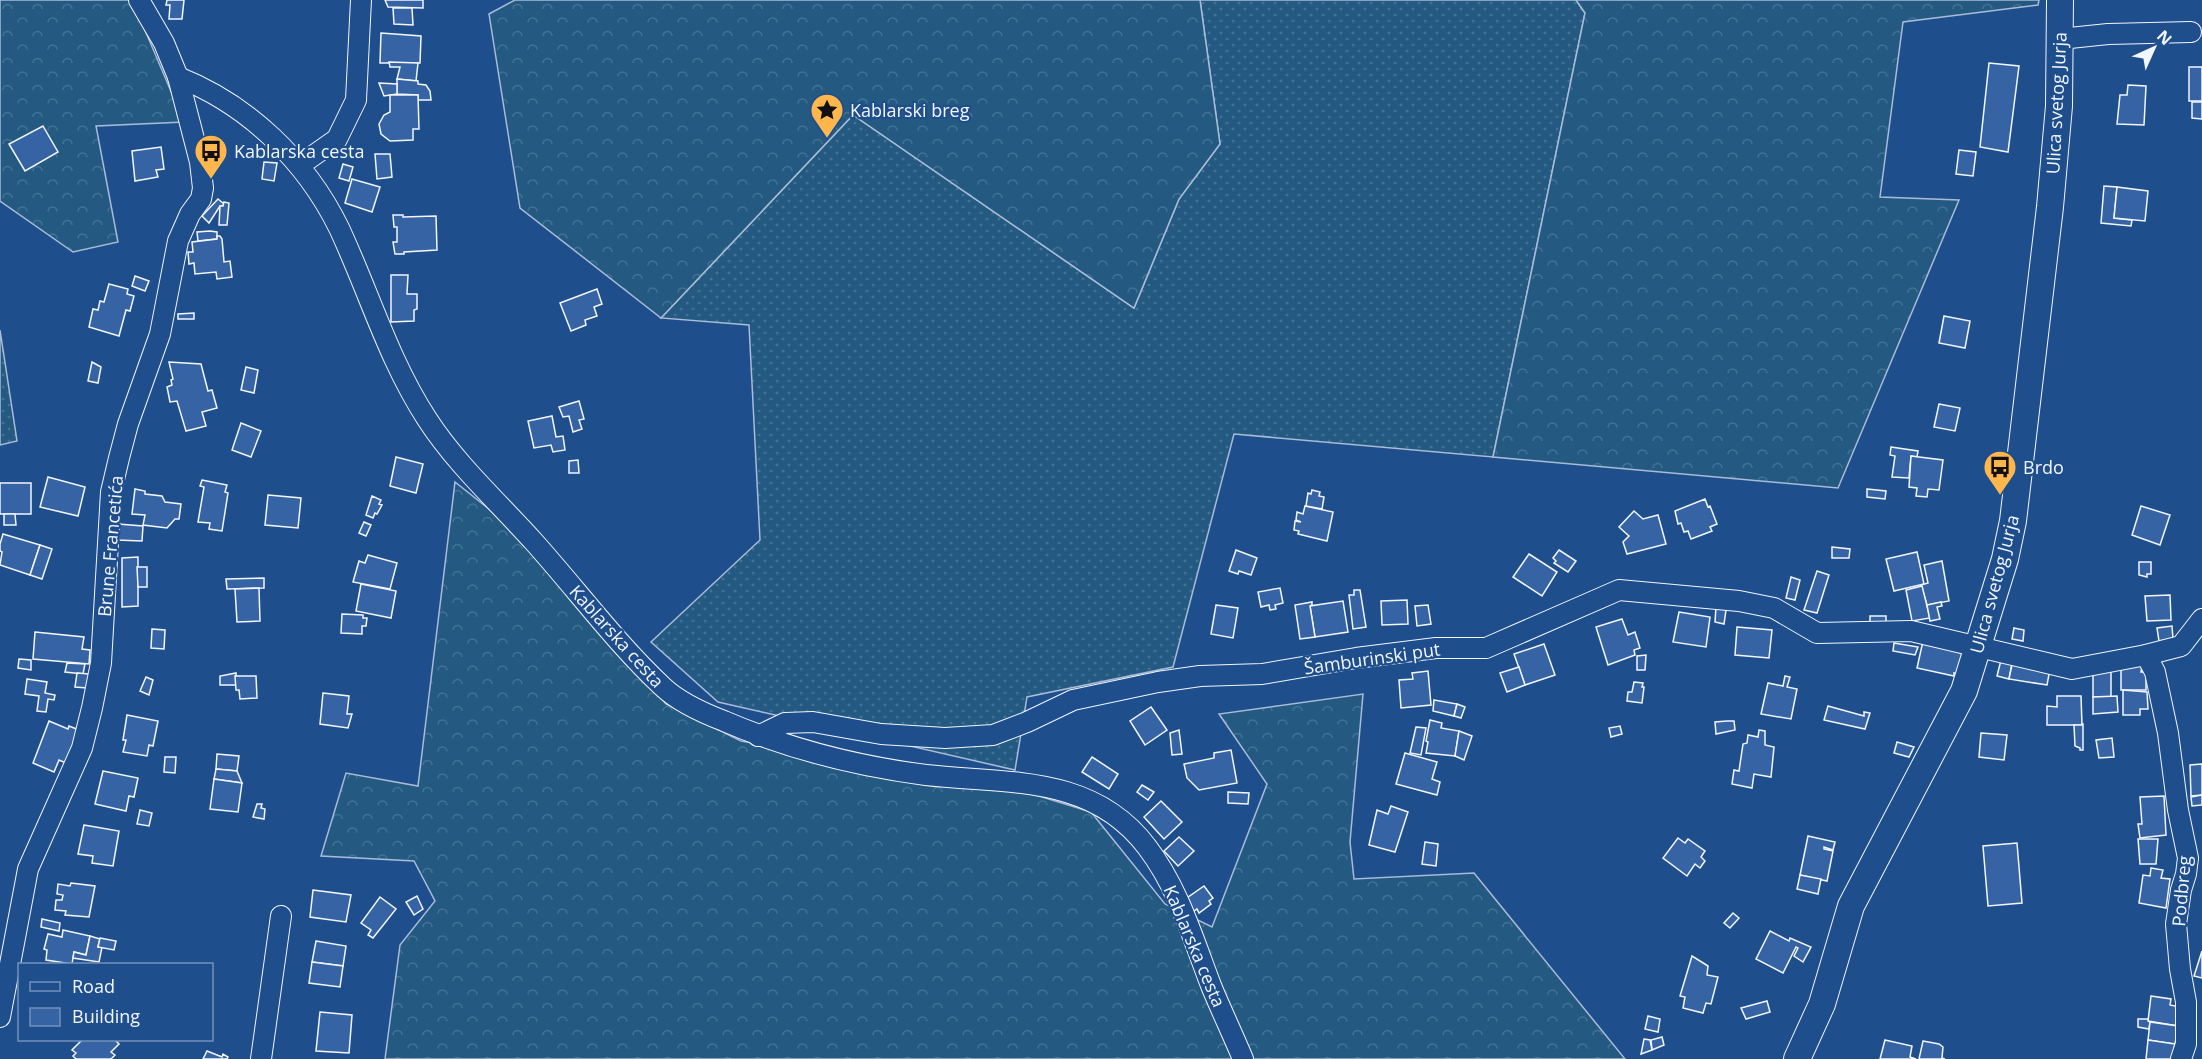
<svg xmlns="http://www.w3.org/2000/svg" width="2202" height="1059" font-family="'Open Sans',sans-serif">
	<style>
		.grass { fill: url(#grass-dots); stroke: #a8bbd7; stroke-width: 1.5 }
		.forest { fill: url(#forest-crowns); stroke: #a8bbd7; stroke-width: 1.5 }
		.building { fill: #3563a3; stroke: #f2f6ff; stroke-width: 1.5 }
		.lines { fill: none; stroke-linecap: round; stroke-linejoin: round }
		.minor-casing { stroke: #f2f6ff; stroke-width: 22 }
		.major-casing { stroke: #f2f6ff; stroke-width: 28 }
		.minor { stroke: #1f4e8c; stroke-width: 20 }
		.major { stroke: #1f4e8c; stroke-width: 26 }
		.labels { text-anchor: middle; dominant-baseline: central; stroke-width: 4.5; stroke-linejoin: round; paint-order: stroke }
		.street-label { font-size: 18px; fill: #f2f6ff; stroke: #1f4e8c }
		.poi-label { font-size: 18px; fill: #f2f6ff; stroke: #1f4e8c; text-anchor: start }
	</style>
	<defs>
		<pattern id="grass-dots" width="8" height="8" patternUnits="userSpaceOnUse" patternTransform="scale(1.5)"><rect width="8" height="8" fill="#245a82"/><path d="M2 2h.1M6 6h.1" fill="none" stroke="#447295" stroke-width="1.8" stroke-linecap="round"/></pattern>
		<pattern id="forest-crowns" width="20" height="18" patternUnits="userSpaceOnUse" patternTransform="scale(1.5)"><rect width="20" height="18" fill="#245a82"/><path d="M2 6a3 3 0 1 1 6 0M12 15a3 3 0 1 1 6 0" fill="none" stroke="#447295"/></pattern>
	</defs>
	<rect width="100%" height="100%" fill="#1f4e8c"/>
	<g class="grass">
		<path d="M1200,0H1576L1585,13L1493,457L1234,434L1173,667L1027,697L1015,770L718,702L651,642L760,540L749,325L661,318L853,115L1134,308L1179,199L1220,144Z"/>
		<path d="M0,330L17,441L0,445Z"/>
	</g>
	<g class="forest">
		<path d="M0,0H130L136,9L184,122L96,126L118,242L73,252L0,201Z"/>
		<path d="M515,0H1200L1220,144L1179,199L1134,308L853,115L661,318L520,208L489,14Z"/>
		<path d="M1576,0H2039L2038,5L1903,22L1880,197L1959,200L1838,488L1493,457L1585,13Z"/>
		<path d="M455,482L518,532L666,704L741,741L1013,788L1091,812L1165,904L1212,927L1267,784L1219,714L1363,694L1350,842L1354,879L1474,873L1625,1059H385L400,945L435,901L414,861L321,856L346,773L418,786Z"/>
	</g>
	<g class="building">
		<path d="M167,0H184L182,19H169L170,5H166Z"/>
		<path d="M385,0H423V8L388,7Z"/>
		<path d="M393,8H412L413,25L394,24Z"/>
		<path d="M381,33L421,36L420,63H380Z"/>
		<path d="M389,62L418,63L416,81L397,79L400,67H390Z"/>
		<path d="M1989,63L2019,66L2008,152L1980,147Z"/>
		<rect x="2189" y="67" width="13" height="34"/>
		<path d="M397,79L418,81V84L426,85L430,91L431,100H418V95L397,94Z"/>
		<path d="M379,83L397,84V94L384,96Z"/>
		<path d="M2128,85L2146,86L2144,125L2117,124L2120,95H2127Z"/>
		<path d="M390,95H418L419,129H413V140L390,141L381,134L379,124L384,115L390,112Z"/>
		<path d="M2192,102H2202V119L2192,118Z"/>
		<path d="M43,126L58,152L25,171L9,144Z"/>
		<path d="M161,147L164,169L156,170L158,177L135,181L132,151Z"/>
		<path d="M1959,150L1976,152L1973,176L1956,174Z"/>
		<path d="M375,154H390L392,177L377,179Z"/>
		<path d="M264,162L277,163L274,181L262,179Z"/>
		<path d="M343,164L353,167L349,181L339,178Z"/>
		<path d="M352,179L380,187L372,212L345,203Z"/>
		<path d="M2104,186L2117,187L2114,218L2132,220L2131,226L2101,223Z"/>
		<path d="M2117,187L2148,191L2145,221L2114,218Z"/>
		<path d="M218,199L224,204L223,206H220L209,223L202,216Z"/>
		<path d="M224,202L229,203L227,225H219L220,206H223Z"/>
		<path d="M393,215H403V217L436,216L437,250L404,252V254H395L393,242H397V227H394Z"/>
		<path d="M210,231L217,232V239L198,241L197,232Z"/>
		<path d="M217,236H220L222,239L224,262L230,261L232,277L217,279L216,272L195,274L194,263L189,264L188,252H193L192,242L217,239Z"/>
		<path d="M391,275H408L407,294H417V309L414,310V321L391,322Z"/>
		<path d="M135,276L149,281L145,291L132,286Z"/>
		<path d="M109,284L128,289L127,294L134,296L130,311L126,310L119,336L89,327L93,309L98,310L100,301L104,302Z"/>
		<path d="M597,289L602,304L594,307L597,316L585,320L586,325L571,331L560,303Z"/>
		<path d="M194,313V319H178V314Z"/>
		<path d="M1944,316L1970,321L1965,348L1939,343Z"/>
		<path d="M92,362L101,367L98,383L88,381Z"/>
		<path d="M169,362L201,364L208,391L212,390L217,408L202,412L206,426L186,431L177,401L170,402L167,387L172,385L171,380L173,379Z"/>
		<path d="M246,367L258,370L254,393L241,390Z"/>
		<path d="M579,401L584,419L579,420L582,429L573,432L569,416L563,417L559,407Z"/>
		<path d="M1939,404L1960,408L1955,431L1934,427Z"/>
		<path d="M552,416L556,437L563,436L565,450L553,452L551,445L534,448L528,421Z"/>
		<path d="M241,423L261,431L251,457L232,450Z"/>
		<path d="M1891,447L1918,451L1917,457L1911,456L1909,478L1892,477L1895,456L1890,455Z"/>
		<path d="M1911,456L1943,460L1939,490L1928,489L1927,497L1916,496L1917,488L1909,487Z"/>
		<path d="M396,457L423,464L416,493L390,486Z"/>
		<path d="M578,460L579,473H569V461Z"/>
		<path d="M48,477L85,487L78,516L40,507Z"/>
		<path d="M202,480L227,485L225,492L228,493L222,531L209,529L210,523L198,522L204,487L200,486Z"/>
		<rect x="0" y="483" width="31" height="31"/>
		<path d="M135,489L145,491V494L162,496L165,502L181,504L179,519H175L167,528L143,525L145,515L132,514Z"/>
		<path d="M1867,489L1886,491L1885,499L1867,497Z"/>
		<path d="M1312,490L1320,492L1319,496L1324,497L1322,509L1306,506L1308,493L1311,494Z"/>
		<path d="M268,495L301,498L298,528L265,525Z"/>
		<path d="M372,496L381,500L379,504L382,505L377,514L375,513L373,518L366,515Z"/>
		<path d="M1705,499L1708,507L1710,506L1717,524L1710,527L1712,531L1691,539L1688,531L1684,532L1681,523L1678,524L1675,511Z"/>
		<path d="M1305,506L1333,512L1327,541L1298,534L1299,531L1294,530L1295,521L1301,522L1296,520L1297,512L1303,514Z"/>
		<path d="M2141,506L2170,515L2160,545L2132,535Z"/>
		<path d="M1634,511L1643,519L1658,515L1666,544L1627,554L1623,542L1629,536L1619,527Z"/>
		<path d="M4,514H15L16,525H4Z"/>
		<path d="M364,522L371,525L366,536L359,533Z"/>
		<path d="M118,524L143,526L142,541L117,540Z"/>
		<path d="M3,534L40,545L30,575L0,565L2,552L0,551V544Z"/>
		<path d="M40,545L52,549L42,579L30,575Z"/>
		<path d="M1832,547L1850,549L1849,558H1832Z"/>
		<path d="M1236,550L1257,558L1251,575L1239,571L1238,574L1229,571Z"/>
		<path d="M1559,550L1576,561L1568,572L1554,563L1556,561L1553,558Z"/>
		<path d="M1917,552L1924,584L1894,591L1886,559Z"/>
		<path d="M1529,554L1557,572L1542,596L1513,577Z"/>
		<path d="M368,555L397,563L390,589L353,582L359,561L365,563Z"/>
		<path d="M138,557V606L122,607V558Z"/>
		<path d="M1942,561L1949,601L1927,605L1921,585L1928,583L1924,565Z"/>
		<path d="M2139,562H2151V574H2147V577L2139,575Z"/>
		<path d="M137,567H147V587H138Z"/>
		<path d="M1817,571L1829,575L1817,613L1804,610Z"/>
		<path d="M1791,577L1800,580L1795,600L1786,598Z"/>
		<path d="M264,578V588L227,589L226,579Z"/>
		<path d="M361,584L396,591L391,618L356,611Z"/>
		<path d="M1922,586L1930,618L1912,621L1906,590Z"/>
		<path d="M259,588L260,621L237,622L235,589Z"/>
		<path d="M1280,588L1283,603L1275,605L1276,609L1270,610L1269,605L1261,607L1258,592Z"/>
		<path d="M1354,590H1360L1366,627L1353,629L1349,595H1354Z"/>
		<path d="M2170,595L2171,620L2147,621L2145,596Z"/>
		<path d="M1407,600L1408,624L1382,625L1381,601Z"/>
		<path d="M1343,601L1348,632L1315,637L1310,606Z"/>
		<path d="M1312,602V605L1310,606L1315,637L1300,639L1295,605Z"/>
		<path d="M1941,602L1942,606L1937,607L1940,619L1930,621L1927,605Z"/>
		<path d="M1216,605L1238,608L1233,638L1211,634Z"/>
		<path d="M1428,605L1431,624L1417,626L1415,606Z"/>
		<path d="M1716,607L1726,610L1724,624L1715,622Z"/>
		<path d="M1679,612L1710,617L1706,647L1673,642Z"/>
		<path d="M342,614L363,615V618H367L366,626H362V634L341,633Z"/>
		<path d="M1870,616H1886V625L1870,624Z"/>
		<path d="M1622,619L1628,635L1635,632L1640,648L1634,650L1635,655L1608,665L1596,627Z"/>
		<path d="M2172,626L2173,639L2159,641L2157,628Z"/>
		<path d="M1737,627L1772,630L1769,658L1735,655Z"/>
		<path d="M2014,628L2024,630L2023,641L2012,639Z"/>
		<path d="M152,629L165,630L164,649L151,648Z"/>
		<path d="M35,632L84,637L82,649L90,650L89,664L33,659Z"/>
		<path d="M1923,641L1964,654L1959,674L1954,673V676L1917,668Z"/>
		<path d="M1894,643L1918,647L1915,655L1893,651Z"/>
		<path d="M1544,644L1555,675L1525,685L1514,654Z"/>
		<path d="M1646,655L1645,670H1637V656Z"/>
		<path d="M2002,656L2013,658L2009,679L1997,676Z"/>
		<path d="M19,659L31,660V670L18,668Z"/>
		<path d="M2013,660L2050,669L2047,685L2009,679Z"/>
		<path d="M67,663L85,664L83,674L65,672Z"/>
		<path d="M2121,666H2142L2141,672H2146V690H2121Z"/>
		<path d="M1519,667L1525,685L1507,692L1500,673Z"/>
		<path d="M1428,671L1431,705L1401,708L1399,680L1413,679L1412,673Z"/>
		<rect x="2093" y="672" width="18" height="25"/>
		<path d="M77,673L89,674L87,688L75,687Z"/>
		<path d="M236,673V685H220V676Z"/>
		<path d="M235,676H256L257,698L240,699L239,690H236Z"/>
		<path d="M1785,676L1790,677L1787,687L1797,689L1791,719L1761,714L1768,683L1783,686Z"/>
		<path d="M146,677L153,680L149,695L140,691Z"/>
		<path d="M27,679L47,682L45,693L55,695L54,700L48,699L46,712L37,711L39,696L25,694Z"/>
		<path d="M1634,682L1643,683L1642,687H1644L1642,703L1627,701L1628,692H1632Z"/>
		<path d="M2123,690L2147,692L2148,709H2140V715H2123Z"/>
		<path d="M323,693L349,696L347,714H352L348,728L320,724Z"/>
		<path d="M2057,696H2081L2082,725H2047V706L2057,707Z"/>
		<path d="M2117,696L2118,712L2093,714V697Z"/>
		<path d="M1434,700L1457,704L1454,716L1433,711Z"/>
		<path d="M1457,704L1465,707L1461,718L1454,716Z"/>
		<path d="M1828,706L1864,716V712L1870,713L1865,729L1824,720Z"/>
		<path d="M1151,707L1167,730L1145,745L1130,721Z"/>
		<path d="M127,715L158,721L153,746L149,745L147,756L123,752L126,740H123Z"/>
		<path d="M1430,720L1442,723L1441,728L1459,731L1455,756L1426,753L1428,742L1426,741Z"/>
		<path d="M49,721L68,729L69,726L79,730L66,763L59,760L54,772L33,763Z"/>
		<path d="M1727,721H1734L1735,730L1716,734L1715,722Z"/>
		<path d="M2082,724H2083V750H2080V748L2075,746L2074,725H2082Z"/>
		<path d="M1620,726L1622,734L1611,737L1609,728Z"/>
		<path d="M1416,727L1426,728L1421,755L1410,753Z"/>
		<path d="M1179,730L1182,754L1172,755L1170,733Z"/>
		<path d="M1759,730L1765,731V745L1774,747L1771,777L1754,774L1752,788L1732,784L1734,770L1739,771L1743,744L1747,743L1748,735L1758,737Z"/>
		<path d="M1459,731L1472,736L1464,760L1455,756Z"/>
		<path d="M1981,733L2007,735L2004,760L1979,757Z"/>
		<path d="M2112,738L2114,757L2099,758L2096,740Z"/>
		<path d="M1897,742L1914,747L1909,757L1894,753Z"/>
		<path d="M1231,750L1237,783L1199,790L1187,778L1184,764L1214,758V753Z"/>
		<path d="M1405,753L1437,762L1432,779L1440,782L1437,795L1396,784Z"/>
		<path d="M217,754L239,756L237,771L216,769Z"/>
		<path d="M165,757H176L175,773L164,772Z"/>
		<path d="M1092,757L1118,774L1109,789L1082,772Z"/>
		<path d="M2202,764V795L2191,796L2190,765Z"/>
		<path d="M216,769L237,771L242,783L214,779Z"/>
		<path d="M103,771L138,778L134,797L129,796L126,811L95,804Z"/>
		<path d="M214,779L242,783L238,812L210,809Z"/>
		<path d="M1142,785L1154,792L1148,800L1137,792Z"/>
		<path d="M1228,792L1249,793L1248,804L1228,803Z"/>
		<path d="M2202,795V805L2192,806L2191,797Z"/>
		<path d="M2164,796L2166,835L2140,838L2138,824H2142L2140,797Z"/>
		<path d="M1161,801L1182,822L1164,839L1144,817Z"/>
		<path d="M257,804H262L261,808L265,809L264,819L253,817Z"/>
		<path d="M1391,806L1408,812L1395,852L1369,845L1377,810L1388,814Z"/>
		<path d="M140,810L152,813L149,826L137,824Z"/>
		<path d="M84,825L119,831L113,866L92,863L93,856L78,854Z"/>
		<path d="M1808,836L1835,842L1833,850L1824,847V849L1833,851L1827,881L1800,875Z"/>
		<path d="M1179,837L1194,851L1178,866L1164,851Z"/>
		<path d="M1678,838L1685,843L1688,839L1705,851L1701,857L1705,861L1700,868L1695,864L1687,876L1663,858Z"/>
		<path d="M2138,839H2158L2156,864H2140Z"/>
		<path d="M1425,842L1438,844L1436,866L1422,864Z"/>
		<path d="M2017,843L2022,903L1988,906L1983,846Z"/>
		<path d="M2151,868L2163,870L2161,878L2170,879L2166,908L2139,903L2143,875L2150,876Z"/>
		<path d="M1800,875L1821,879L1818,894L1797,889Z"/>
		<path d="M71,883L95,886L89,917L65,915L66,911L55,910L56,900H62L63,895L57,894L58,884L70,886Z"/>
		<path d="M1204,886L1213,898L1209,901L1211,904L1199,913L1197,909L1193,912L1184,900Z"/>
		<path d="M313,890L351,895L346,922L310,917Z"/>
		<path d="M417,896L423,909L414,915L406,902Z"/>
		<path d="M380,897L396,909L373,938L368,935L371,930L361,923Z"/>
		<path d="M1733,913L1739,918L1730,928L1724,923Z"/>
		<path d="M42,919L60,923L59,931L41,927Z"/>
		<path d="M63,930L90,936L86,955L74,952L72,964L46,960L47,950L44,949L48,934L62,937Z"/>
		<path d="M1770,931L1789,941L1790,938L1811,947L1803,962L1794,956L1798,948L1796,947L1783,973L1756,959Z"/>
		<path d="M90,936L100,939L98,947H102L99,962L73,958L74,952L86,955Z"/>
		<path d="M100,938L116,941L114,950L98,947Z"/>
		<path d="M316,941L346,946L343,966L312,962Z"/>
		<path d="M2202,951V978L2194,976Z"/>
		<path d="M1692,956L1708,966L1707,975L1718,977L1711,1004L1706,1003L1703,1013L1683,1008L1685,997L1680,996Z"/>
		<path d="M312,962L343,966L340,987L309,983Z"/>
		<path d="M2151,996L2171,999L2170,1005L2180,1007L2178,1026L2148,1021Z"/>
		<path d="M1767,1001L1770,1012L1746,1019L1741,1008Z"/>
		<path d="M320,1012L352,1015L349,1053L316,1051Z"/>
		<path d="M1648,1016L1660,1019L1658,1032L1645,1029Z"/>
		<path d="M2138,1019H2148V1021L2150,1022L2149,1029L2138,1027Z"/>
		<path d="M2150,1022L2178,1026L2175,1044L2148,1040Z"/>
		<path d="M1662,1037L1664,1045L1652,1050L1651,1040Z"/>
		<path d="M1644,1039L1650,1040L1652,1050L1641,1054Z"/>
		<path d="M82,1040H115L119,1044L111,1052L115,1055L111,1059H76L73,1056L76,1053L72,1050Z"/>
		<path d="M1885,1040L1912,1046L1910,1057L1916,1059H1880Z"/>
		<path d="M2148,1040L2175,1044L2171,1059H2146Z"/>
		<path d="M1923,1041L1939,1044L1943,1047L1942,1058L1945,1059H1919Z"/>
		<path d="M207,1051L222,1057L223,1054L228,1057L227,1059H203Z"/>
	</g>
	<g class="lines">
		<g class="minor-casing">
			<g id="minor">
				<path d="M2060,39L2108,34L2191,32"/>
				<path d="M178,77C249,105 306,161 339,228C369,292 388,359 427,419C456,464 498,502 534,542C577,590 616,643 663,687C680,703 703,713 724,721C789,749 856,766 926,775C1007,784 1092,774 1147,847C1179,889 1193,939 1212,988C1222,1012 1233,1035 1243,1059"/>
				<path d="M300,165L337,139L356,100L361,0"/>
				<path d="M2146,655L2155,672L2168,733L2178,810L2188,858L2186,874L2181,890L2176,924L2180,969L2186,1002V1044L2181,1059"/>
				<path d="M758,736L785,723L813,722L881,734L945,738L993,735L1027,722L1073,700L1158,682L1200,676L1262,674L1356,658L1436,648H1486L1619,590L1739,601L1774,608L1817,633L1911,631L2072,669L2146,655L2181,646L2202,619"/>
				<path d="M0,1017L28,869L82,748L92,708L101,663L111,492L119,458L128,424L160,334L178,241L190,214L201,199L203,188L200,162L178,77L164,43L139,0"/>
				<path d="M261,1059L281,916"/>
			</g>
		</g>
		<g class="major-casing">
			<path id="major" d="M1797,1059L1822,1004L1851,906L1964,691L2005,559L2013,521L2050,207L2059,106L2060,0"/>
		</g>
		<use href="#minor" class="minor"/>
		<use href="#major" class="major"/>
	</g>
	<defs>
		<g id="sight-pin" transform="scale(1.725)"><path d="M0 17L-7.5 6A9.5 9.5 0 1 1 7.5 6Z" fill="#ffb74d" stroke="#1f4e8c"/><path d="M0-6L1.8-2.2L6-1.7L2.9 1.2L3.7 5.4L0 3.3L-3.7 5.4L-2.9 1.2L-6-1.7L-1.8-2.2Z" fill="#111"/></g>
		<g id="bus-pin" transform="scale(1.725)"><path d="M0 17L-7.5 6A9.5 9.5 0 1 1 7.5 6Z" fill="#ffb74d" stroke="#1f4e8c"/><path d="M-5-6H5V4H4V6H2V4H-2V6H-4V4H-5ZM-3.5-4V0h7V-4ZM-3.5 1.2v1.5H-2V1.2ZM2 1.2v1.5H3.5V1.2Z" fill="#111"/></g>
	</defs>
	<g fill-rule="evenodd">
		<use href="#sight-pin" x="827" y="110"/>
		<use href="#bus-pin" x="211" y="151"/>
		<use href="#bus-pin" x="2000" y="467"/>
	</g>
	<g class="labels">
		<g class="street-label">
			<text transform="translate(2056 103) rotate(-87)">Ulica svetog Jurja</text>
			<text transform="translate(110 546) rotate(-85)">Brune Francetića</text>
			<text transform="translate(1994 584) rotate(-75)">Ulica svetog Jurja</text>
			<text transform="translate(617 636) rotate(48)">Kablarska cesta</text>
			<text transform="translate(1372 658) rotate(-8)">Šamburinski put</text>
			<text transform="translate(2181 891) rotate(-85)">Podbreg</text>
			<text transform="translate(1195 946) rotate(67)">Kablarska cesta</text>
		</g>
		<g class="poi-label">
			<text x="850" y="110">Kablarski breg</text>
			<text x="234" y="151">Kablarska cesta</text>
			<text x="2023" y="467">Brdo</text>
		</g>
	</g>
	<rect x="18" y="963" width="195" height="78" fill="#1f4e8c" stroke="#7391ba" stroke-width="1.5"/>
	<rect x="30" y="982" width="30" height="9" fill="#1f4e8c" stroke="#7391ba" stroke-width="1.5"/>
	<text x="72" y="993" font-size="18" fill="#f2f6ff">Road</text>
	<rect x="30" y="1008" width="30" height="18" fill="#3563a3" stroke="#7391ba" stroke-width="1.5"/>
	<text x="72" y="1023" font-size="18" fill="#f2f6ff">Building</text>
	<g transform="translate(2154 48) rotate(45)" stroke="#1f4e8c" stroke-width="4.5" paint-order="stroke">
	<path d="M0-4.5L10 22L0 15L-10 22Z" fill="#f2f6ff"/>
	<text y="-9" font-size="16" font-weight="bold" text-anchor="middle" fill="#f2f6ff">N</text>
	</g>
</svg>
